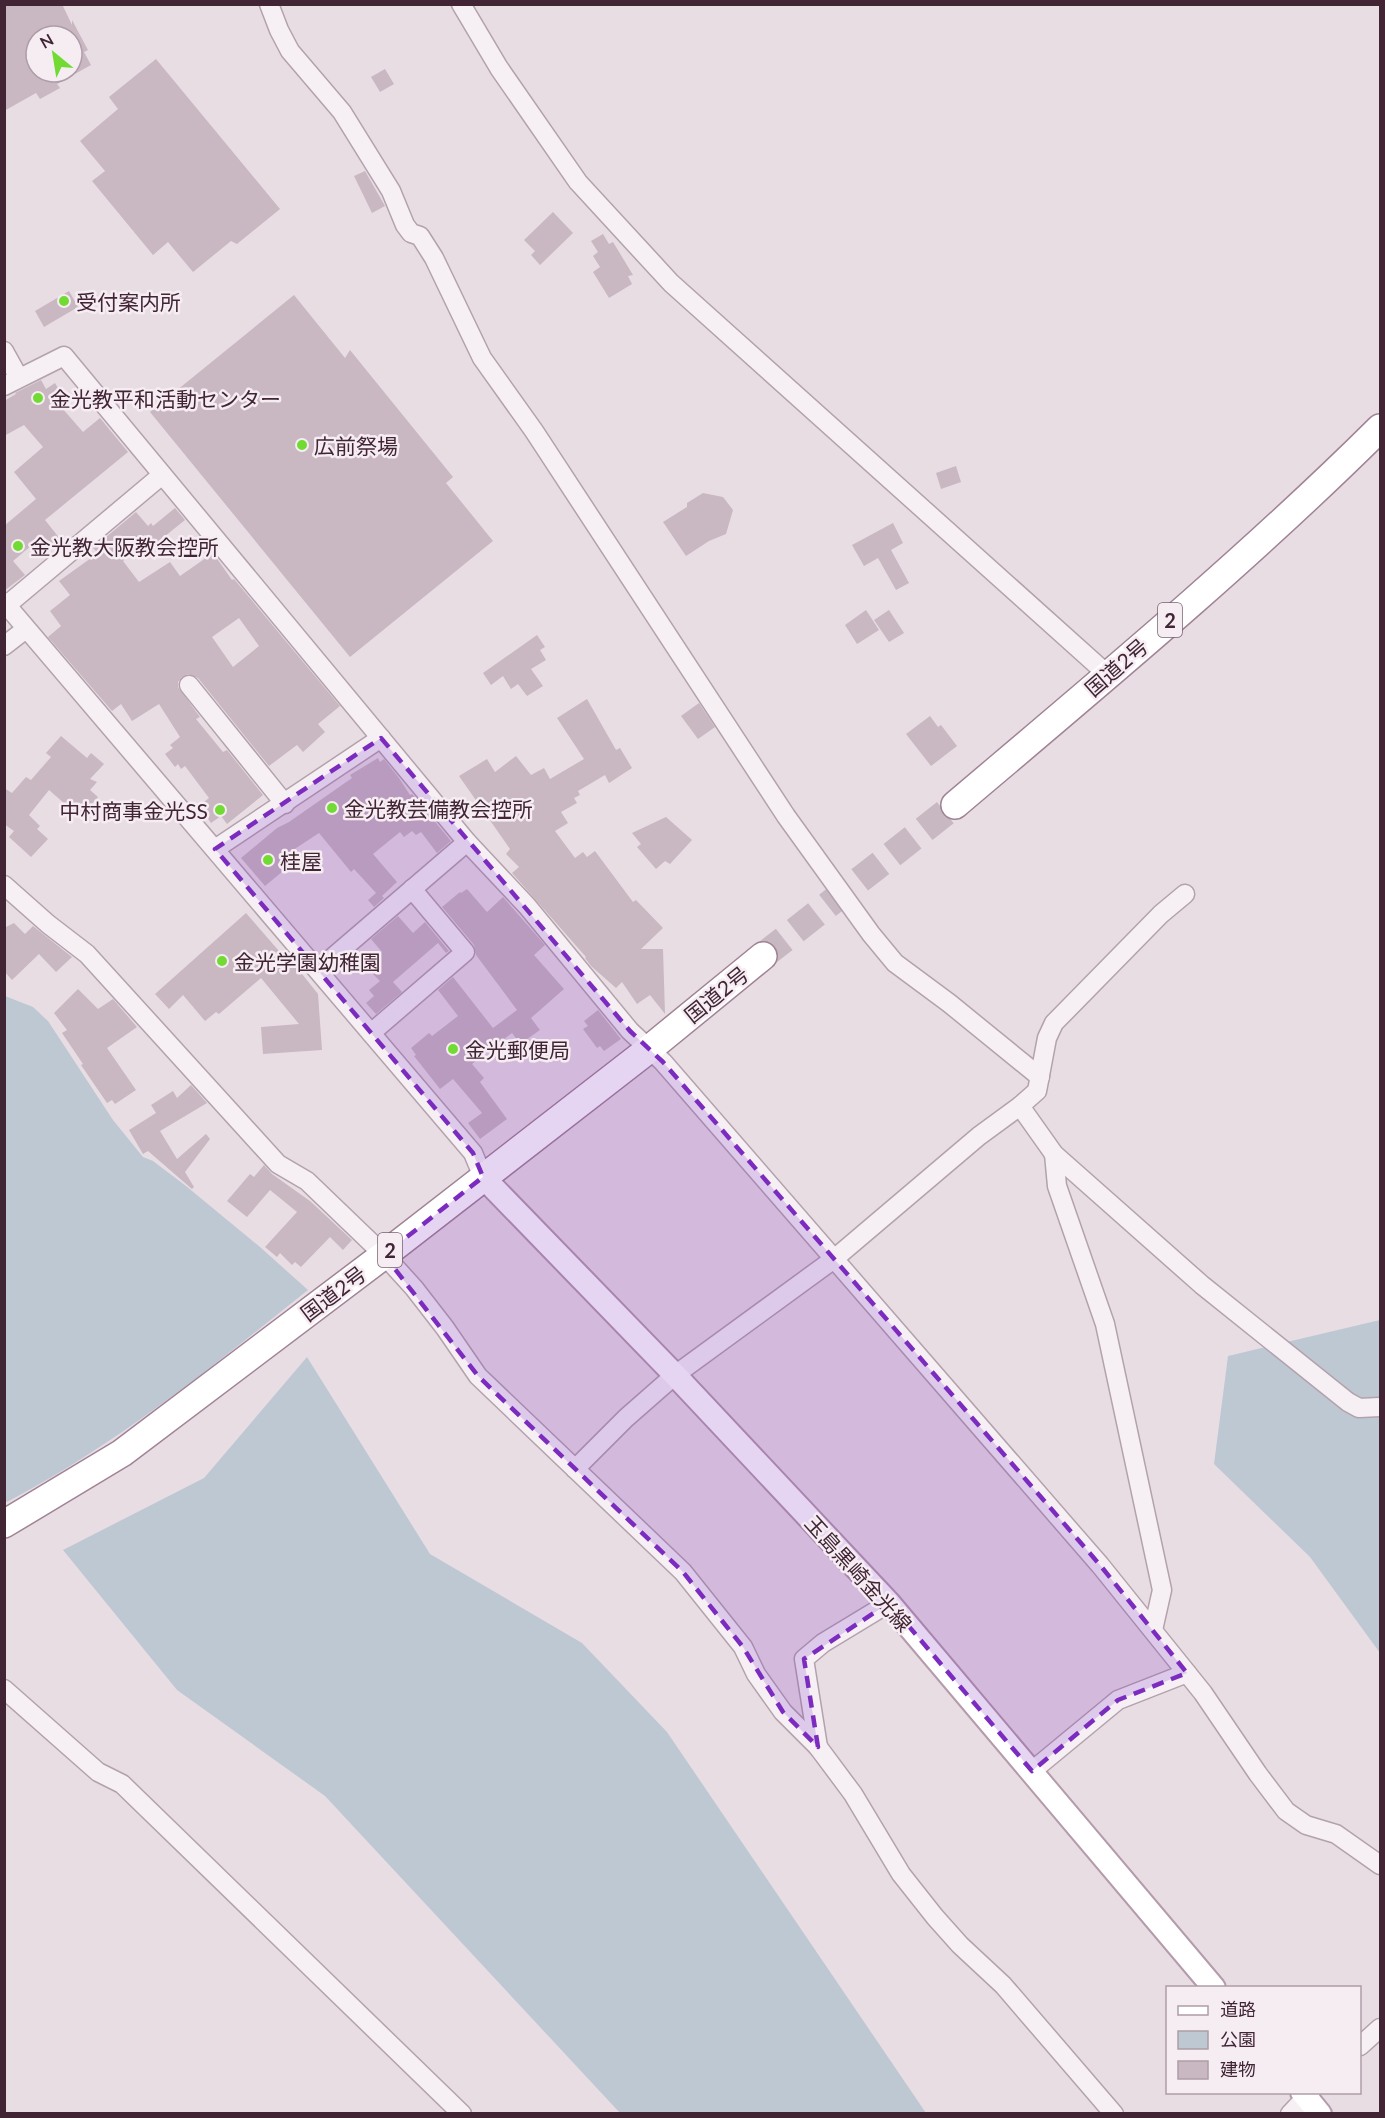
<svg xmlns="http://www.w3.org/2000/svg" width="1385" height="2118" font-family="Lato,'Noto Sans JP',sans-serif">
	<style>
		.green { fill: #bdc8d3 }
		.building { fill: #c9b7c1; fill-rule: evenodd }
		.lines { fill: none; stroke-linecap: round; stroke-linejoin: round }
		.highway-tunnel { stroke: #c7b8c1; stroke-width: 27; stroke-dasharray: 27 14; stroke-linecap: butt }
		.minor-casing { stroke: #b3a2ac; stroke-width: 21 }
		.major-casing { stroke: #b59bab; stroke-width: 26 }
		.highway-casing { stroke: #a18395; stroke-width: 30 }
		.minor { stroke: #f6f0f4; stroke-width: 18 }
		.major { stroke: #fff; stroke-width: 22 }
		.highway { stroke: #fff; stroke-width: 27 }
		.marked { fill: #7b2cbf; fill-opacity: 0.2; stroke: #7b2cbf; stroke-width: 4.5; stroke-dasharray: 12 8; stroke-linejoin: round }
		.poi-dot { fill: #71db34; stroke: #f6edf3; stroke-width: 2 }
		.labels { text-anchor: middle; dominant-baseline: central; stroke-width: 5; stroke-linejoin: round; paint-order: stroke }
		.shield { fill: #f6edf3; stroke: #77616e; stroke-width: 1.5 }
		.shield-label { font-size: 20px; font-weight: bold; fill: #412535 }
		.poi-label { font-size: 21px; fill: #412535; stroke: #f6edf3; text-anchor: start }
		.street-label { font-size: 21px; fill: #412535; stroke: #f6edf3 }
	</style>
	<rect width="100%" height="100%" fill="#e9dde4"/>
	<g class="green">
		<path d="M5,996L33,1007L48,1021L113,1120L143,1157L153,1161L186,1186L260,1247L308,1290C213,1366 116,1445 7,1502L4,1498Z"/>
		<path d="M1380,1320V1653L1310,1557L1214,1464L1228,1356Z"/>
		<path d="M307,1357L430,1554L582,1643L667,1732L926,2113H620L325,1796L177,1690L63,1550L204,1478Z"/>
	</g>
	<g class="building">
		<path d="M4,4H62L72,25V20L88,50L84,52L91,65L57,84L60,88L40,99L36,93L4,111ZM36,36H72V72H36Z"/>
		<path d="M156,59L280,209L237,244L231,241L193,272L168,242L153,255L92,181L105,171L80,141L118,109L109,97Z"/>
		<path d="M385,69L394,84L380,92L371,77Z"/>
		<path d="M365,171L385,206L372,213L354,176Z"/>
		<path d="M553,212L573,233L540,265L531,255L535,251L524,240Z"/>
		<path d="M603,234L609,244L613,242L633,275L628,276L632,284L609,298L593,272L600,267L593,256L598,252L591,241Z"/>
		<path d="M69,291L78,307L44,327L35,311Z"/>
		<path d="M294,295L345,358L350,350L453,477L446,483L493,541L350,657L150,412Z"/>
		<path d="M41,380L46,389L55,383L62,395L55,400L83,432L100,418L128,452L45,520L61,540L47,552L38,540L13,561L25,575L4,591V526L36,499L14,472L43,447L24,425L4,436V401L16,394L15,393Z"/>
		<path d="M956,466L961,482L941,489L936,473Z"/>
		<path d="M703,493L723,497L733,510L726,534L709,541L686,556L663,522L687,507V503Z"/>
		<path d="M175,508L185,520L149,549L144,543L123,561L139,582L170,562L180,576L213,553L232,580L234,579L340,706L318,724L325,732L303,752L297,745L269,766L198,678L188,674L182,677L178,682V687L200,717L196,719L223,752L227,750L263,795L227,824L221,816L211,823L199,806L209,798L185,766L181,769L178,764L175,767L165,754L173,748L170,745L180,737L159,704L132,721L121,704L112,711L48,637L61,626L50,611L70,595L59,581L98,553L93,548L136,512L148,526L151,523L153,526ZM239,618L259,646L233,667L212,637Z"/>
		<path d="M893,523L903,543L891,550L909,583L896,590L878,558L864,566L852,545Z"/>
		<path d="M866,610L879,630L857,644L845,625Z"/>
		<path d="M889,610L904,633L889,642L874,620Z"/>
		<path d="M537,635L545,647L540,650L546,660L531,669L543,686L527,696L518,684L511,689L503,676L491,685L483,673Z"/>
		<path d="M587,699L616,750L620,748L632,768L609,783L605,775L578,791L580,795L574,798L577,803L561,812L568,823L555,831L575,858L583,852L587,857L595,851L633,902L636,900L663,928L641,949H663L665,1014L650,995L637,1004L622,982L616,988L591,966L585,958L586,957L512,873L519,867L506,854L510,849L459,776L487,759L495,772L516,756L531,775L544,768L550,779L584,759L557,718Z"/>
		<path d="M699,703L715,727L698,739L681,716Z"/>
		<path d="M930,716L938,727L941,725L957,746L931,766L906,734Z"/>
		<path d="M61,736L87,758L91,753L104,764L90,779L97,782L90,790L98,797L80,817L49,790L29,815L40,826L37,829L48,839L31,857L9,837L14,831L4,824V788L12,793L26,777L31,780L51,757L46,753Z"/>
		<path d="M378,758L380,762L384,759L399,778L410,795L412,794L451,841L437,853L421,832L416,835L412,831L404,837L400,832L373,854L397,882L382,896L384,898L374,907L368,900L376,893L354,869L351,872L319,833L287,854L294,862L265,886L241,858L277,828L289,822L352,778L350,775Z"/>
		<path d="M666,817L692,840L670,864L665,861L656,869L637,847L641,844L632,833Z"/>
		<path d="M467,889L487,912L503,897L545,945L534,955L564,989L531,1018L540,1030L520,1044L512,1033L472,1064L484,1078L480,1082L507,1119L480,1139L468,1123L482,1113L453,1079L440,1089L414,1056L416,1055L411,1048L429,1033L432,1036L458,1016L438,990L453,977L493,1028L517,1010L476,955L474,945L442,907L460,892L461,893Z"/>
		<path d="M246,913L292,966L294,964L318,994L322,1050L263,1054L261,1027L299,1024L261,978L219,1014L216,1012L205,1021L183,995L169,1009L155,994Z"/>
		<path d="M398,916L413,933L425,922L449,951L446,953L438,943L393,982L402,992L376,1014L366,1003L374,996L369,990L380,981L366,967L382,952L371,939Z"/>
		<path d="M14,923L25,934L33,926L72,957L56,972L39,954L12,980L4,971V928Z"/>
		<path d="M78,989L98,1009L113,999L137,1027L107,1048L136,1090L115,1104L112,1100L107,1103L81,1065L83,1064L62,1033L67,1030L54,1013Z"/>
		<path d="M598,1010L621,1039L604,1051L600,1046L597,1048L583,1029L588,1026L584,1021Z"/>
		<path d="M191,1085L207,1103L160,1131L177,1159L206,1134L210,1139L185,1172L194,1187L192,1189L148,1151L143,1154L129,1130L156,1113L151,1105L173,1091L177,1098Z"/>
		<path d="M264,1165L272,1174L310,1201L352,1240L343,1250L330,1237L301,1267L295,1262L292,1265L280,1253L277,1257L265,1247L297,1212L270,1190L247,1217L227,1201L250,1174L254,1177Z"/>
	</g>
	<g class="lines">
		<path class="highway-tunnel" d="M763,956L955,805"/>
		<g class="minor-casing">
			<g id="minor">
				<path d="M269,4L279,30L290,51L342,112L391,191L405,225L411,233L420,236L434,258L482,358L534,431L786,816L871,934L895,963L949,1003L1040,1077"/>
				<path d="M461,4L499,68L578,182L671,283L1108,675"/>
				<path d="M4,351L19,378"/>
				<path d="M4,386L64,356L467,842L527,906L630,1031L663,1062L1100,1565L1203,1693L1258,1774L1286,1811L1306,1825L1336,1834L1380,1865"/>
				<path d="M4,602L473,1153L483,1177"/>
				<path d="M7,605L162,475"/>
				<path d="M4,646L26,629"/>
				<path d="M189,685L285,804"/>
				<path d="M215,849L381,738"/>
				<path d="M4,885L48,924L87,954L278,1164L307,1181L384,1255L414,1288L445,1328L478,1376L683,1572L743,1647L756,1674L783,1712L818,1747L853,1794L901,1874L935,1917L960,1945L1003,1985L1114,2114"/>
				<path d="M318,970L467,842"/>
				<path d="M371,1033L465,952L412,889"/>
				<path d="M1020,1106L1054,1154L1202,1285L1348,1402L1359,1408L1380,1407"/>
				<path d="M1054,1154L1057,1186L1105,1324L1162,1590L1153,1630"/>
				<path d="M575,1469L626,1418L675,1375L834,1259L979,1136L1020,1106L1037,1091L1047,1038L1054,1023L1161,914L1185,894"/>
				<path d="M4,1689L98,1772L122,1784L462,2114"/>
				<path d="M818,1747L804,1659L823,1643L889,1603"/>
				<path d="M1032,1771L1118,1700L1187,1673"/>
				<path d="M1360,2046L1380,2028"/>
				<path d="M1290,2114L1311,2092"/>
			</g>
		</g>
		<g class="major-casing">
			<g id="major">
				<path d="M483,1177L675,1375L889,1603L1214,1988"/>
				<path d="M1302,2092L1320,2114"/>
			</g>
		</g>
		<g class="highway-casing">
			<g id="highway">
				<path d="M955,805C1099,683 1246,561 1380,428"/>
				<path d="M4,1524L122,1453L384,1255L648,1050L763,956"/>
			</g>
		</g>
		<use href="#minor" class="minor"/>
		<use href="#major" class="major"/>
		<use href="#highway" class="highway"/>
	</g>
	<path class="marked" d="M381,738L630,1031L663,1062L1100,1565L1187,1673L1118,1700L1032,1771L889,1603L804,1659L818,1747L783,1712L743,1647L683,1572L478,1376L384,1255L483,1177L473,1153L215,849Z"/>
	<g class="poi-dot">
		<circle cx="64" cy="301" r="6"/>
		<circle cx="38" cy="398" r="6"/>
		<circle cx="302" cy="445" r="6"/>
		<circle cx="18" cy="546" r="6"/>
		<circle cx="332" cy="808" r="6"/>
		<circle cx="220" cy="810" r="6"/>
		<circle cx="268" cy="860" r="6"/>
		<circle cx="222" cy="961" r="6"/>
		<circle cx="453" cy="1049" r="6"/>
	</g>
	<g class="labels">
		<g class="shield">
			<rect x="1158" y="603" width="24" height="34" rx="4.5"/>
			<rect x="378" y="1233" width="24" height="34" rx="4.5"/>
		</g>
		<g class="shield-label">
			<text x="1170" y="620">2</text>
			<text x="390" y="1250">2</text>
		</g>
		<g class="poi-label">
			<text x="76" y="301">受付案内所</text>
			<text x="50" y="398">金光教平和活動センター</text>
			<text x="314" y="445">広前祭場</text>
			<text x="30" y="546">金光教大阪教会控所</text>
			<text x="344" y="808">金光教芸備教会控所</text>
			<text x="208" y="810" text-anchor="end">中村商事金光SS</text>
			<text x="280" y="860">桂屋</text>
			<text x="234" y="961">金光学園幼稚園</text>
			<text x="465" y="1049">金光郵便局</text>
		</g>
		<g class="street-label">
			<text transform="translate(1116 667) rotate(-41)">国道2号</text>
			<text transform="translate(716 994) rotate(-39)">国道2号</text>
			<text transform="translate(333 1293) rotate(-37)">国道2号</text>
			<text transform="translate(859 1573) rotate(48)">玉島黒崎金光線</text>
		</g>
	</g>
	<rect width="1385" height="2118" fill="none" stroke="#412535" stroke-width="12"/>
	<rect x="1166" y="1986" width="195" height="108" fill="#f6edf3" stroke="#ae9da7" stroke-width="1.5"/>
	<rect x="1178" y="2006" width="30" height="9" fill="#ffffff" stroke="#ae9da7" stroke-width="1.5"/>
	<text x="1220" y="2016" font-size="18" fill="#412535">道路</text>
	<rect x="1178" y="2031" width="30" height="18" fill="#bdc8d3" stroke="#ae9da7" stroke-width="1.5"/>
	<text x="1220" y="2046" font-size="18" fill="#412535">公園</text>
	<rect x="1178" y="2061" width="30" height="18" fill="#c9b7c1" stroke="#ae9da7" stroke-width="1.5"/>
	<text x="1220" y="2076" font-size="18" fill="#412535">建物</text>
	<g transform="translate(54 54) rotate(330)"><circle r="28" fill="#f6edf3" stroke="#ae9da7" stroke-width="1.5"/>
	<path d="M0-4.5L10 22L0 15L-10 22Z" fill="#71db34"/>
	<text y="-9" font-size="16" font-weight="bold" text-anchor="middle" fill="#412535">N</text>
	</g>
</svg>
